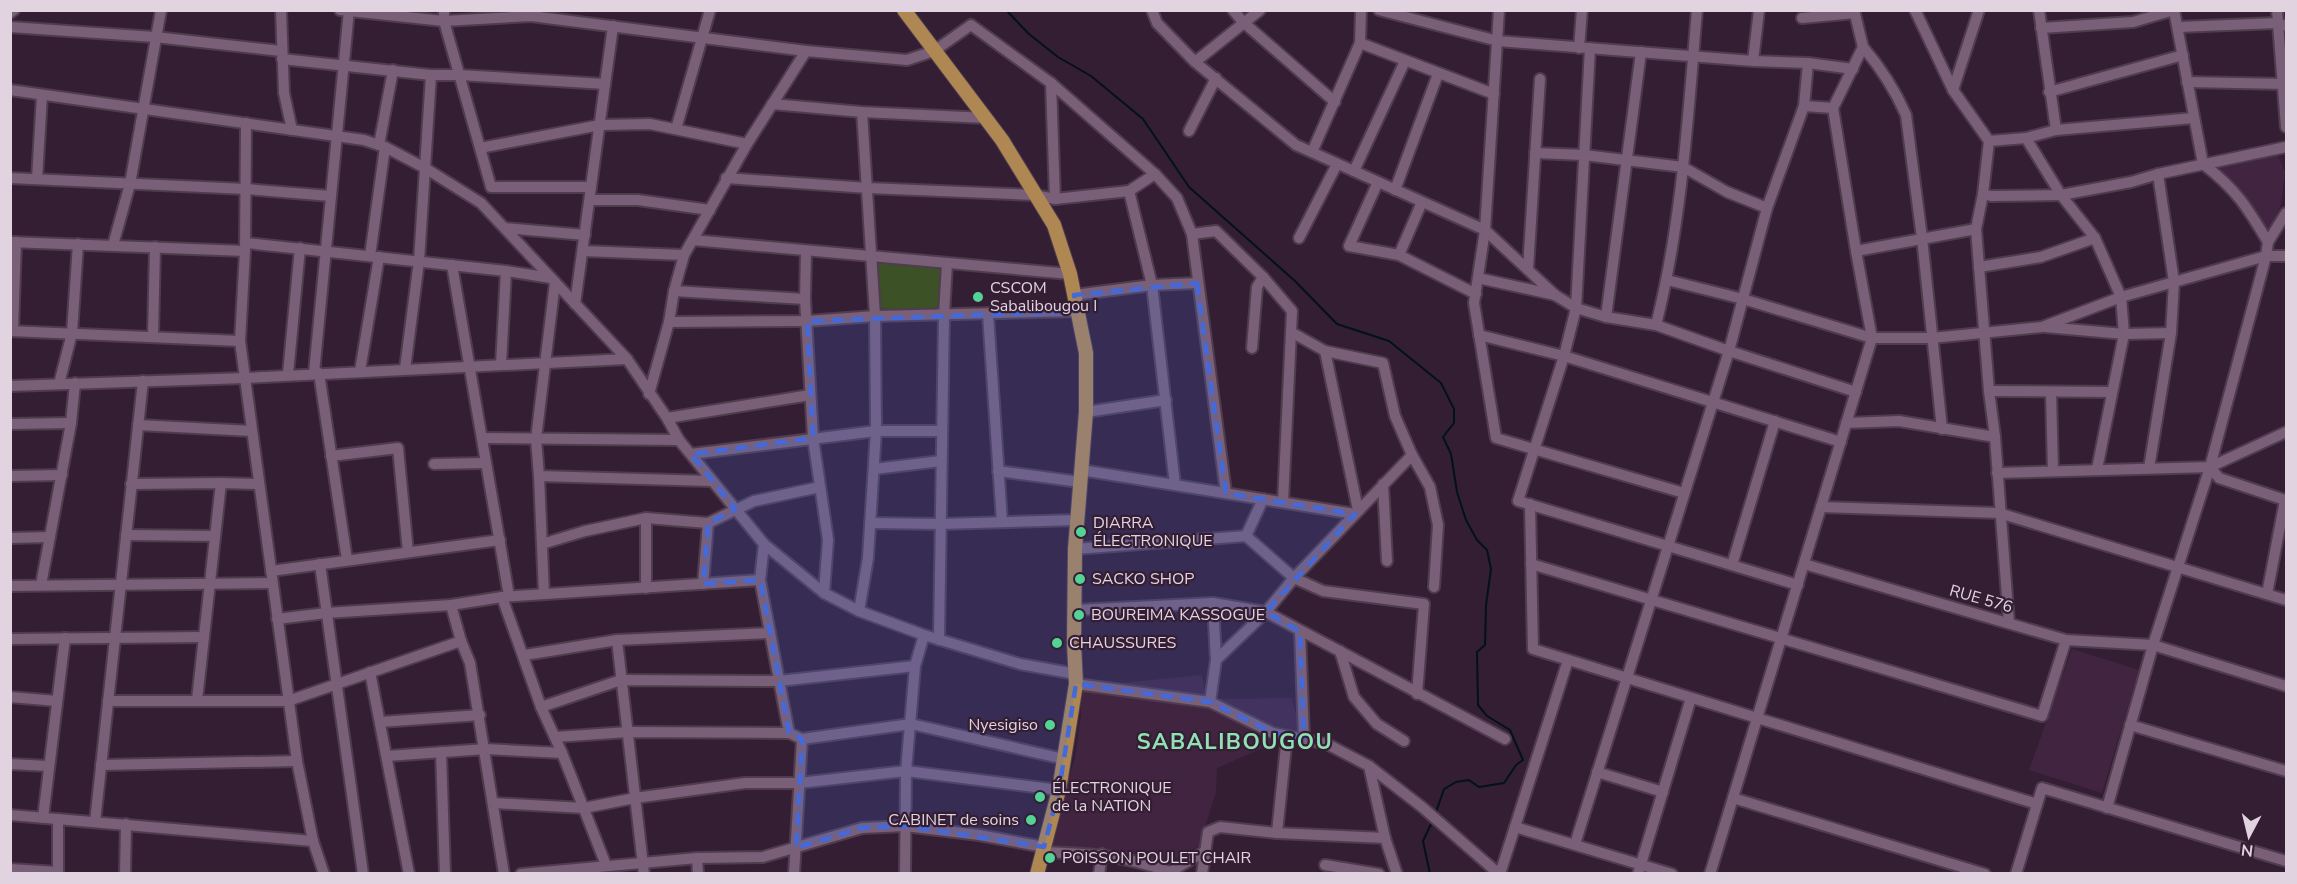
<svg xmlns="http://www.w3.org/2000/svg" width="2297" height="884" font-family="'Nunito Sans',sans-serif">
	<style>
		.built { fill: #412540 }
		.garden { fill: #3d5126 }
		.lines { fill: none; stroke-linecap: round; stroke-linejoin: round }
		.stream { stroke: #01121c; stroke-width: 2 }
		.minor-casing { stroke: #4f3c4e; stroke-width: 14 }
		.major-casing { stroke: #4f3c4e; stroke-width: 16 }
		.minor { stroke: #795f77; stroke-width: 10 }
		.major { stroke: #ae8753; stroke-width: 14 }
		.marked { fill: #4469da; fill-opacity: 0.2; stroke: #4469da; stroke-width: 4.5; stroke-dasharray: 12 8; stroke-linejoin: round }
		.poi-dot { fill: #54d396; stroke: #341e33; stroke-width: 2 }
		.labels { text-anchor: middle; dominant-baseline: central; stroke-width: 4.5; stroke-linejoin: round; paint-order: stroke }
		.poi-label { font-size: 16px; fill: #e2d3e0; stroke: #341e33; text-anchor: start }
		.street-label { font-size: 16px; fill: #e2d3e0; stroke: #341e33 }
		.district-label { font-size: 22px; font-weight: bold; letter-spacing: 1.5px; fill: #91e1b5; stroke: #341e33 }
	</style>
	<rect width="100%" height="100%" fill="#341e33"/>
	<g class="built">
		<path d="M2277,153L2285,172L2281,204L2268,237L2210,166Z"/>
		<path d="M2072,649L2139,670L2102,793L2029,770Z"/>
		<path d="M1202,675L1207,699L1292,698L1300,732L1217,768L1216,792L1199,846L1166,864L1154,860L1111,852L1048,847L1075,758L1081,715L1080,687Z"/>
	</g>
	<path class="garden" d="M875,262L949,266L946,313L872,308Z"/>
	<g class="lines">
		<g class="stream">
			<path d="M1006,10L1029,34L1058,57L1091,76L1143,119L1189,187L1295,281L1337,324L1389,341L1441,383L1454,409V423L1443,437L1451,454L1457,492L1466,520L1477,540L1487,550L1491,569L1486,605L1485,645L1477,652L1478,705L1487,716L1510,730L1523,760L1516,765L1504,783L1479,787L1469,780L1456,782L1444,789L1435,815"/>
			<path d="M1430,874L1423,841L1433,820"/>
		</g>
		<g class="minor-casing">
			<g id="minor">
				<path d="M281,10L284,93L292,130"/>
				<path d="M340,10L444,21V10"/>
				<path d="M1152,10L1157,23L1195,62L1296,145L1485,230L1555,295L1576,308L1606,317L1656,325L1729,351L1856,392"/>
				<path d="M1233,10L1243,22L1335,102"/>
				<path d="M1379,10L1498,41L1753,61"/>
				<path d="M1499,10L1485,230L1474,303L1496,438L1684,493"/>
				<path d="M1759,10L1753,61L1808,63L1853,69"/>
				<path d="M1915,10L1953,90L1989,141L1983,194L1976,229L1989,391L1995,437L2009,623"/>
				<path d="M2039,10L2056,130"/>
				<path d="M2277,10L2286,127"/>
				<path d="M10,13L14,10"/>
				<path d="M1802,18L1855,13"/>
				<path d="M10,27L155,37L281,51"/>
				<path d="M2178,27L2277,23L2286,26"/>
				<path d="M2041,28L2133,22L2174,10L2203,164C2236,189 2247,207 2268,242"/>
				<path d="M1360,43L1494,94"/>
				<path d="M1863,47C1881,68 1895,90 1906,115L1922,238L1942,429"/>
				<path d="M1579,48L1582,10"/>
				<path d="M1590,48L1576,308L1564,356L1518,501L1798,585"/>
				<path d="M282,59L431,75H460L605,84"/>
				<path d="M1195,62L1260,10"/>
				<path d="M2187,82L2286,84"/>
				<path d="M1051,83L1055,199"/>
				<path d="M10,90L364,140L385,147L425,168L481,203L627,359L667,418L679,440L764,544L824,593L859,611L924,635L1020,664L1076,674"/>
				<path d="M1953,90L1979,10"/>
				<path d="M2049,92L2183,55"/>
				<path d="M772,104L862,112L986,118"/>
				<path d="M1804,106L1833,108"/>
				<path d="M246,123L245,251L240,341L297,761L313,841L324,874"/>
				<path d="M676,129L710,10"/>
				<path d="M1189,131L1216,78"/>
				<path d="M2026,138L2061,195L2095,238L2121,297L2124,334L2097,469"/>
				<path d="M1989,141L2026,138L2056,130L2194,118"/>
				<path d="M379,145L393,70"/>
				<path d="M480,148L444,21L531,16L806,51"/>
				<path d="M1312,152L1360,43L1361,10"/>
				<path d="M1535,153L1584,155L1683,167L1727,192L1767,208"/>
				<path d="M1354,171L1405,61"/>
				<path d="M10,178L246,189L331,196"/>
				<path d="M726,178L868,188L1034,195L1055,199L1129,191L1155,174"/>
				<path d="M37,179L42,95"/>
				<path d="M1378,182L1349,246L1399,255L1476,294"/>
				<path d="M591,187H491L480,148L600,125L650,124L747,144"/>
				<path d="M1395,190L1438,74"/>
				<path d="M1129,191L1152,285L1175,485"/>
				<path d="M1983,194L1991,196L2061,195L2131,182L2158,174L2286,147"/>
				<path d="M590,200H638L710,210"/>
				<path d="M505,228L585,235"/>
				<path d="M1192,234L1216,231L1263,277L1292,311L1283,502"/>
				<path d="M1299,238L1337,164"/>
				<path d="M693,240L1070,274"/>
				<path d="M10,242L245,251"/>
				<path d="M246,243L506,271L551,278"/>
				<path d="M113,245L130,184L161,10"/>
				<path d="M583,251L684,255"/>
				<path d="M806,251L805,299L813,438L828,540L824,593"/>
				<path d="M1856,251L1976,229"/>
				<path d="M1399,255L1422,202"/>
				<path d="M370,256L385,147"/>
				<path d="M452,265L509,596"/>
				<path d="M1979,267L2041,257L2095,238"/>
				<path d="M1528,269L1540,79"/>
				<path d="M1478,278L1555,295"/>
				<path d="M1667,280L1743,299L1872,338H1932L2042,327L2121,297L2266,256H2286"/>
				<path d="M674,291L805,299"/>
				<path d="M1074,295L1152,285L1197,283"/>
				<path d="M575,304L613,26"/>
				<path d="M988,314L1002,522"/>
				<path d="M1606,317L1641,52"/>
				<path d="M669,322L807,321L875,316L1078,311"/>
				<path d="M1656,325C1682,222 1688,116 1697,10"/>
				<path d="M2045,327L2124,334L2171,333"/>
				<path d="M10,331L240,341"/>
				<path d="M13,331L16,242"/>
				<path d="M1291,332L1325,351L1383,363L1395,416L1412,455L1430,487L1438,525L1434,587"/>
				<path d="M1479,335L1564,356L1841,442"/>
				<path d="M153,336L155,247"/>
				<path d="M1252,348L1257,287L1263,277"/>
				<path d="M1325,351L1358,510"/>
				<path d="M501,365L506,271"/>
				<path d="M405,369L419,261L431,75"/>
				<path d="M360,371L379,257"/>
				<path d="M314,373L349,10"/>
				<path d="M319,373L347,560"/>
				<path d="M288,374L300,248"/>
				<path d="M59,384L72,333L78,244"/>
				<path d="M10,386L245,378L627,359"/>
				<path d="M1989,391L2111,392"/>
				<path d="M2051,392L2053,471"/>
				<path d="M649,394L669,322L674,291L684,255L747,144L806,51L907,60L934,51L971,25L1051,83L1155,174L1177,198L1192,234L1226,493"/>
				<path d="M1086,412L1166,400"/>
				<path d="M667,418L810,395"/>
				<path d="M1846,423L1899,421L1995,437"/>
				<path d="M10,424L71,423"/>
				<path d="M138,425L252,431"/>
				<path d="M482,438L679,440"/>
				<path d="M691,454L876,431H942"/>
				<path d="M331,456L398,448L408,552"/>
				<path d="M434,464L486,463"/>
				<path d="M2210,467L2219,478L2285,500L2267,594"/>
				<path d="M2149,468L2171,333L2174,282L2158,174"/>
				<path d="M874,469L941,461"/>
				<path d="M1081,470L1355,514"/>
				<path d="M998,471L1080,482"/>
				<path d="M1997,473L2210,467L2286,432"/>
				<path d="M10,476L62,475"/>
				<path d="M539,476L710,481"/>
				<path d="M131,484L221,483L259,484"/>
				<path d="M1383,484L1387,561"/>
				<path d="M1530,504L1533,649L2037,804"/>
				<path d="M1821,507L1999,513L2286,600"/>
				<path d="M870,523L941,524L1076,520"/>
				<path d="M126,535L215,536"/>
				<path d="M1246,536L1263,499"/>
				<path d="M10,538L50,537"/>
				<path d="M542,544L585,531L646,518L708,523L754,501L820,487"/>
				<path d="M764,544L760,580L789,733"/>
				<path d="M1075,549L1246,536L1294,578L1323,591L1424,604L1417,694"/>
				<path d="M320,564L363,874"/>
				<path d="M1531,564L2042,716L2066,640"/>
				<path d="M1804,564L2066,640L2153,645L2286,686"/>
				<path d="M1732,565L1775,421"/>
				<path d="M271,571L500,540"/>
				<path d="M703,584L708,523"/>
				<path d="M41,585L71,423L75,383"/>
				<path d="M10,586L272,583"/>
				<path d="M646,588V518"/>
				<path d="M544,594L539,476L536,439L555,282"/>
				<path d="M502,597L541,707L562,753L606,865"/>
				<path d="M1213,603L1216,660"/>
				<path d="M451,605L461,641L470,663L504,874"/>
				<path d="M1076,610L1213,603L1266,612L1505,739"/>
				<path d="M859,611L868,558L876,431L875,316L862,112"/>
				<path d="M277,619L326,613L451,605L502,597L760,580"/>
				<path d="M1300,631L1304,738"/>
				<path d="M10,639L204,637"/>
				<path d="M617,640L644,874"/>
				<path d="M939,640L944,315L947,263"/>
				<path d="M1340,651L1354,697L1377,724L1404,741"/>
				<path d="M525,655L617,640L770,633"/>
				<path d="M370,672L409,874"/>
				<path d="M1076,684L1210,702L1273,733L1327,744L1369,766L1422,807L1499,874"/>
				<path d="M10,697L57,701"/>
				<path d="M197,700L221,483"/>
				<path d="M108,701H288L461,641"/>
				<path d="M1210,702L1216,660L1266,612L1294,578L1412,455"/>
				<path d="M541,707L621,680L779,681L915,666"/>
				<path d="M380,722L480,715"/>
				<path d="M2130,725L2286,771"/>
				<path d="M555,737L628,732L789,733L802,739L911,724L1064,759"/>
				<path d="M441,752L445,874"/>
				<path d="M387,756L486,749L562,753"/>
				<path d="M10,764L49,766"/>
				<path d="M101,765L297,761"/>
				<path d="M1369,766L1385,838"/>
				<path d="M1597,772L1663,792"/>
				<path d="M1733,798L1985,874"/>
				<path d="M494,803L584,808L635,798L745,783H799L906,771L1059,790"/>
				<path d="M2107,808L2153,645L2210,467L2266,256L2268,242L2286,213"/>
				<path d="M10,815L313,841"/>
				<path d="M43,818L65,638"/>
				<path d="M95,822L143,381"/>
				<path d="M1515,827L1672,874"/>
				<path d="M1277,833L1287,736"/>
				<path d="M1575,844L1729,351L1767,208L1804,106L1808,63"/>
				<path d="M1043,852C1092,854 1123,855 1170,872L1204,852"/>
				<path d="M697,858L698,874"/>
				<path d="M1325,865L1379,874"/>
				<path d="M10,869L58,872"/>
				<path d="M58,874V819"/>
				<path d="M125,874L126,824"/>
				<path d="M521,874L697,858L763,857L862,828L905,826L979,835L1044,847"/>
				<path d="M794,874L802,739"/>
				<path d="M905,874L906,771L915,666L924,635"/>
				<path d="M1099,874L1102,854"/>
				<path d="M1202,874L1208,832L1220,827L1277,833L1385,838L1397,874"/>
				<path d="M1500,874L1568,660"/>
				<path d="M1638,874L1691,698"/>
				<path d="M1710,874L1872,338L1856,251L1833,108L1863,47L1854,10"/>
				<path d="M2016,874L2042,788L2286,861"/>
			</g>
		</g>
		<g class="major-casing">
			<path id="major" d="M904,10L1002,140L1054,225L1070,274L1086,353V412L1075,549L1074,644L1076,684L1059,790L1037,874"/>
		</g>
		<use href="#minor" class="minor"/>
		<use href="#major" class="major"/>
	</g>
	<path class="marked" d="M1197,283L1226,493L1355,514L1266,612L1300,631L1304,738L1273,733L1210,702L1076,684L1059,790L1044,847L905,826L862,828L796,848L802,739L789,733L760,580L703,584L708,523L735,509L691,454L813,438L807,321L1078,311L1074,295Z"/>
	<g class="poi-dot">
		<circle cx="978" cy="297" r="6"/>
		<circle cx="1081" cy="532" r="6"/>
		<circle cx="1080" cy="579" r="6"/>
		<circle cx="1079" cy="615" r="6"/>
		<circle cx="1057" cy="643" r="6"/>
		<circle cx="1050" cy="725" r="6"/>
		<circle cx="1040" cy="797" r="6"/>
		<circle cx="1031" cy="820" r="6"/>
		<circle cx="1050" cy="858" r="6"/>
	</g>
	<g class="labels">
		<g class="poi-label">
			<text x="990" y="288">CSCOM<tspan x="990" dy="18">Sabalibougou I</tspan></text>
			<text x="1093" y="523">DIARRA<tspan x="1093" dy="18">ÉLECTRONIQUE</tspan></text>
			<text x="1092" y="579">SACKO SHOP</text>
			<text x="1091" y="615">BOUREIMA KASSOGUE</text>
			<text x="1069" y="643">CHAUSSURES</text>
			<text x="1038" y="725" text-anchor="end">Nyesigiso</text>
			<text x="1052" y="788">ÉLECTRONIQUE<tspan x="1052" dy="18">de la NATION</tspan></text>
			<text x="1019" y="820" text-anchor="end">CABINET de soins</text>
			<text x="1062" y="858">POISSON POULET CHAIR</text>
		</g>
		<g class="street-label">
			<text transform="translate(1981 599) rotate(16)">RUE 576</text>
		</g>
		<g class="district-label">
			<text x="1235" y="742">SABALIBOUGOU</text>
		</g>
	</g>
	<rect width="2297" height="884" fill="none" stroke="#e2d3e0" stroke-width="24"/>
	<g transform="translate(2249 836) rotate(187)" stroke="#341e33" stroke-width="4.5" paint-order="stroke">
	<path d="M0-4.5L10 22L0 15L-10 22Z" fill="#e2d3e0"/>
	<text y="-9" font-size="16" font-weight="bold" text-anchor="middle" fill="#e2d3e0">N</text>
	</g>
</svg>
